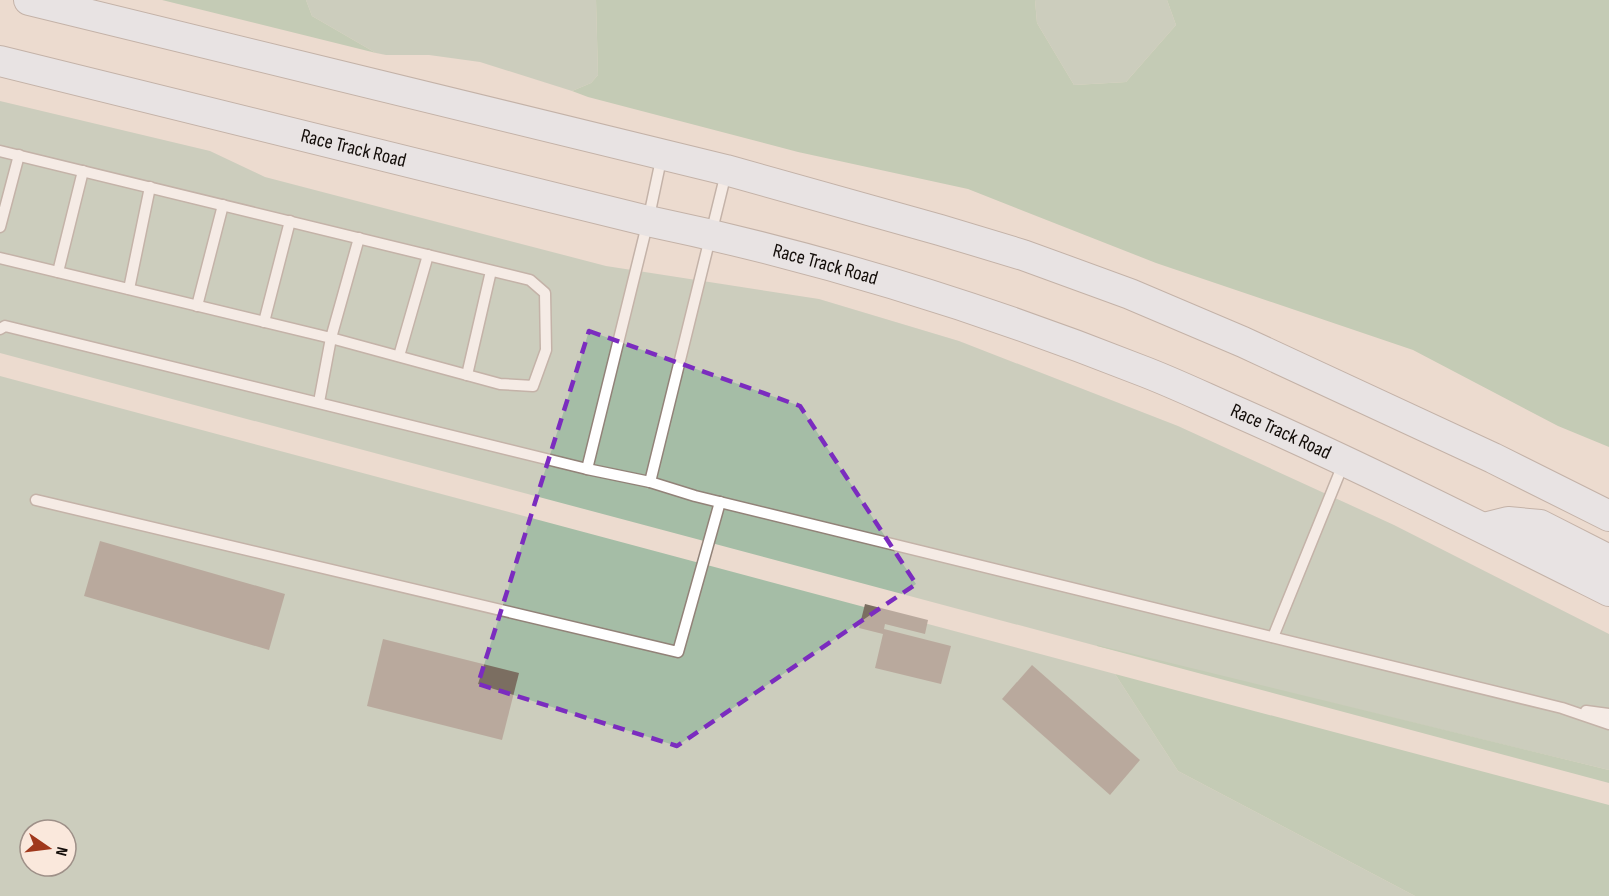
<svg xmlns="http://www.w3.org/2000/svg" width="1609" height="896" font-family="'Sofia Sans Condensed',sans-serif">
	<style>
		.green { fill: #a5bda6; fill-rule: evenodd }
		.forest { fill: #93b894 }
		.building { fill: #7b6e61 }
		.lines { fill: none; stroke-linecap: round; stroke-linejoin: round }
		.service-casing { stroke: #928278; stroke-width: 13 }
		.secondary-casing { stroke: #928278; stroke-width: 32 }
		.service { stroke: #fff; stroke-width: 10 }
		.secondary { stroke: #e3eefa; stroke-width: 30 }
		.marked { fill: none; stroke: #7b2cbf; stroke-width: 4.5; stroke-dasharray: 12 8; stroke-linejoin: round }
		.labels { text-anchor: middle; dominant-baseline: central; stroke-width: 6; stroke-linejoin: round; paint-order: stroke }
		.street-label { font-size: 20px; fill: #130d09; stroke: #fae8dc }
	</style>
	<rect width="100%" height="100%" fill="#ecdbcf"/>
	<g class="green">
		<path d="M306,0H596L598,75L591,83L572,91L480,62L429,55H386L376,53L312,16Z"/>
		<path d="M1035,0H1167L1176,25L1126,82L1074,85L1037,23Z"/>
		<path d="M0,101L210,151L265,177L606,266L819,299L959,341L1178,426L1394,525L1609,634V770L1097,646L0,353Z"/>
		<path d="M0,376L1115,674L1178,771L1415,896H0ZM30,830H66V866H30Z"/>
	</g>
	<g class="forest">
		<path d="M162,0H306L312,16L376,53Z"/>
		<path d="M596,0H1035L1037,23L1074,85L1126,82L1176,25L1167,0H1609V447L1558,426L1413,350L1156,263L968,189L798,152L588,97L572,91L591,83L598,75Z"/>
		<path d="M1097,645L1609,770V783L1097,646Z"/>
		<path d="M1115,674L1609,805V896H1415L1178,771Z"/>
	</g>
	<g class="building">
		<path d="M100,541L285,594L269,650L84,596Z"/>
		<path d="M865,604L928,620L925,634L885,624L884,629L951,646L941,684L875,668L883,634L859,628Z"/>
		<path d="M383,639L519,673L502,740L367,706Z"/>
		<path d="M1032,665L1140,760L1110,795L1002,699Z"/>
	</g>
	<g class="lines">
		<g class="service-casing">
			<g id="service">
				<path d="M0,151L530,280L545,293L546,350L533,386L500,384L331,338L319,402"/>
				<path d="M0,227L19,155"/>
				<path d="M0,258L331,338L359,238"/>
				<path d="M58,272L83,171"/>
				<path d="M129,289L150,187"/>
				<path d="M197,306L223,205"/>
				<path d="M264,322L290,221"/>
				<path d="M0,329L5,326L587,469L650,482L695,496L1562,708L1609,724"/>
				<path d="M399,356L428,255"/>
				<path d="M467,375L491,271"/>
				<path d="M587,469L648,221L662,155"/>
				<path d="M650,482L726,173"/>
				<path d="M36,500L678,652L720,502"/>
				<path d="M1273,637L1344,462"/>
				<path d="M1586,711L1609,714"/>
			</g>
		</g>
		<g class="secondary-casing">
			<g id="secondary">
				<path d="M29,0L726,170L940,230L1023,255L1130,294L1243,342L1493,458L1609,516"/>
				<path id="s1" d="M0,61L648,221C815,256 981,307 1140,370C1172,382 1203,397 1235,411C1362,467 1485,529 1609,591"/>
				<path d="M1484,528L1508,522L1540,525L1609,560"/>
			</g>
		</g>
		<use href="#service" class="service"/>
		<use href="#secondary" class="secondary"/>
	</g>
	<path d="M0 0H1609V896H0ZM589,331L800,406L916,584L677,746L478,684Z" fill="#ecdbcf" fill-opacity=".55" fill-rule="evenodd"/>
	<path class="marked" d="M589,331L800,406L916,584L677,746L478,684Z"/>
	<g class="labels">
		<g class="street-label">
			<text stroke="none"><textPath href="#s1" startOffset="364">Race Track Road</textPath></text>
			<text stroke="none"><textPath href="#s1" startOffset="850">Race Track Road</textPath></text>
			<text stroke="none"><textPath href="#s1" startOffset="1336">Race Track Road</textPath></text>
		</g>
	</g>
	<g transform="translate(48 848) rotate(104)"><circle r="28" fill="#fae8dc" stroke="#9e9088" stroke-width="1.5"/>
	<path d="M0-4.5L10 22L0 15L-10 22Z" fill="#a0381c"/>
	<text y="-9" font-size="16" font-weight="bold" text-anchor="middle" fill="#130d09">N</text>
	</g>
</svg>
